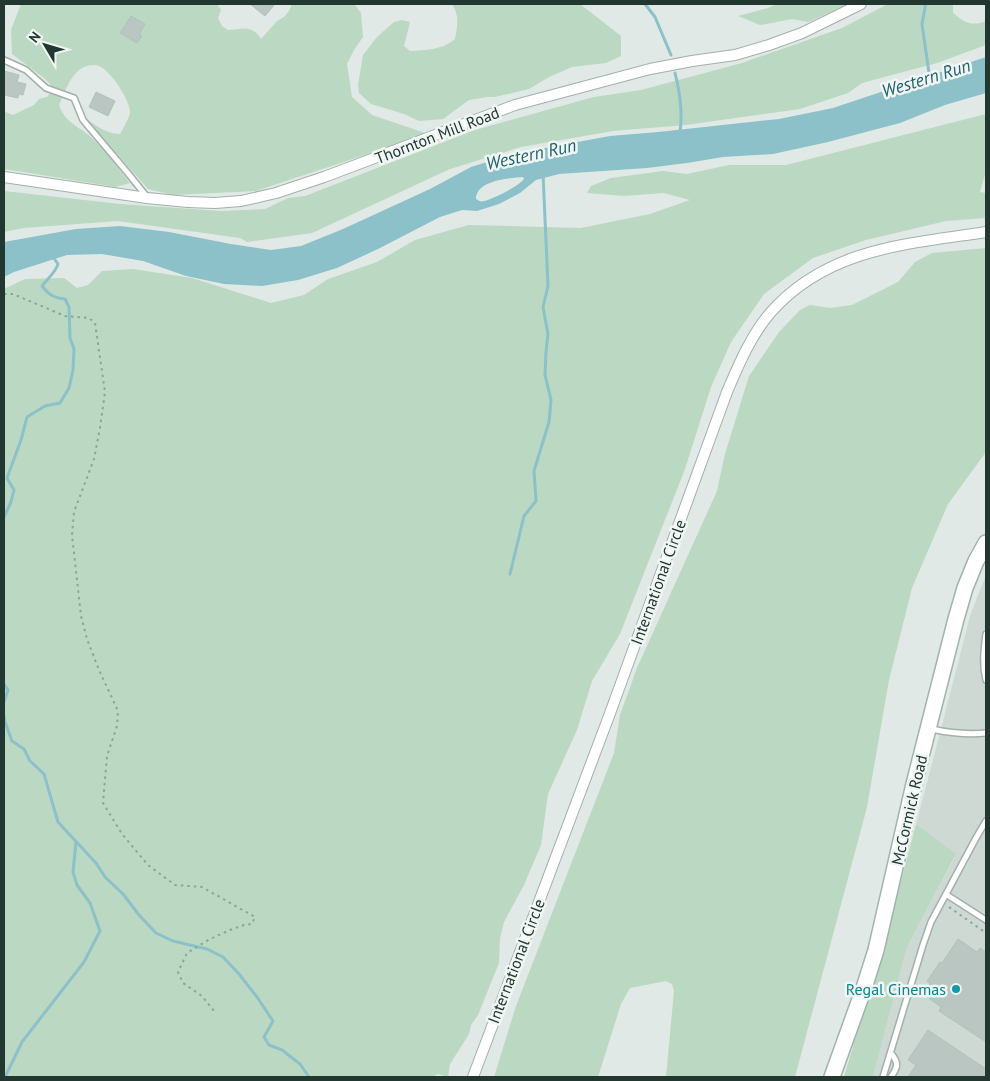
<svg xmlns="http://www.w3.org/2000/svg" width="990" height="1081" font-family="'PT Sans',sans-serif">
	<style>
		.built { fill: #ced9d4 }
		.green { fill: #bbd8c2 }
		.water { fill: #8dc1c9; fill-rule: evenodd }
		.lines { fill: none; stroke-linecap: round; stroke-linejoin: round }
		.stream { stroke: #8dc1c9; stroke-width: 3 }
		.building { fill: #b9c6c1; stroke: #b3c2bb }
		.service-casing { stroke: #a4b0ab; stroke-width: 8 }
		.minor-casing { stroke: #a4b0ab; stroke-width: 12 }
		.secondary-casing { stroke: #a0b3ac; stroke-width: 18 }
		.path { stroke: #84a99c; stroke-width: 2; stroke-dasharray: 2.5 4; stroke-linecap: butt }
		.service { stroke: #fff; stroke-width: 5 }
		.minor { stroke: #fff; stroke-width: 10 }
		.secondary { stroke: #fff; stroke-width: 15 }
		.culture-dot { fill: #0f9aa8; stroke: #f0f6f3; stroke-width: 2 }
		.labels { text-anchor: middle; dominant-baseline: central; stroke-width: 5; stroke-linejoin: round; paint-order: stroke }
		.street-label { font-size: 16px; fill: #233731; stroke: #f0f6f3 }
		.culture-label { font-size: 16px; fill: #0d838f; stroke: #f0f6f3; text-anchor: end }
		.water-label { font-size: 18px; font-style: italic; fill: #24626c; stroke: #f0f6f3 }
	</style>
	<rect width="100%" height="100%" fill="#e0e9e5"/>
	<path class="built" d="M986,575V1077H873L907,947L956,855L916,824L935,752L970,616Z"/>
	<g class="green">
		<path d="M21,4H217L221,10L218,18L222,26L228,30C242,29 252,24 261,39L277,21L284,17L289,11L292,4H352L356,6L361,13L363,37L354,50L347,64L352,97L372,115L428,134L256,191L173,195L148,189L85,118C96,125 106,134 120,134C123,129 129,118 130,113C131,101 110,70 99,66C95,64 89,65 84,67C70,74 65,92 59,105C65,123 79,126 92,138C106,151 118,168 130,183L116,187L4,169V110L6,112L13,115L34,105L39,99L47,97L52,91L50,84L44,78L12,54L11,30Z"/>
		<path d="M452,4H580L621,36V56L606,63L572,67L549,77L529,89L495,97H487L469,100L443,119L419,121L404,114L371,104L359,93L358,85L363,55L377,37L394,22L402,20L410,22L404,46L410,51C426,50 442,50 455,39C457,27 460,15 452,4Z"/>
		<path d="M777,4H849L808,22L792,19L760,25L738,16L768,8Z"/>
		<path d="M888,4H953V13C964,22 971,27 986,21V45L937,63L862,83L848,93L800,109L686,125L613,131L521,147L450,169L312,233L247,242L240,238L118,221L24,228L4,232V191L120,204L221,211L265,209L288,198L305,196L475,130L594,97L641,90L742,63L842,28Z"/>
		<path d="M986,114V171L980,192L986,193V218L946,221L866,240L813,258L764,294L731,342L711,387L685,469L620,634L592,681L577,730L548,794L541,845L524,885L504,922L500,938L499,963L478,1015L471,1025L469,1034L450,1064L448,1077L438,1074L432,1077H4V289L25,279L64,278L77,288L88,285L102,271L133,269L192,278L271,303L304,295L328,279L377,262L415,240L469,225L581,228L650,214L690,200L664,193L624,196L587,193L591,186L611,178L663,171L687,174L729,165H786Z"/>
		<path d="M986,248V452L948,504L912,588L889,680L867,807L795,1077H666L674,991L672,984L666,981L630,988L621,1004L598,1077H494L516,1006L614,753L620,715L637,668L717,491L725,454L749,376L779,332L800,310L810,305L830,308L852,305L898,282L915,262L932,253Z"/>
		<path d="M916,824L956,854L907,947L873,1077H844L892,915Z"/>
	</g>
	<path class="water" d="M986,57V93L945,105L900,123L828,142L773,154L723,157L687,163L647,168L559,174L536,180L520,193L499,204L477,211L462,210L440,217L378,249L337,268L298,280L262,286L224,284L186,276L143,261L102,254L67,255L14,272L4,277V242L76,229L120,226L169,232L231,244L271,250L301,246L343,229L430,189L471,167L513,154L610,136L658,132L779,119L833,108ZM523,177L524,179C519,186 493,199 484,201C480,202 480,201 476,199C476,180 510,178 523,177Z"/>
	<g class="lines">
		<g class="stream">
			<path d="M645,4L655,17L671,55"/>
			<path d="M925,4V8L922,24L929,73L928,79"/>
			<path d="M675,73C680,93 683,112 680,132"/>
			<path d="M4,517L11,502L14,490L7,478L21,440L27,417L45,406L60,403L69,388L73,370L74,349L70,338L69,307L65,299C54,298 49,295 42,286C47,279 56,272 58,264L53,257"/>
			<path d="M510,574L524,516L536,501L534,471L549,422L551,400L545,375L546,352L548,334L543,307L548,286L543,174"/>
			<path d="M4,684L8,690L4,702"/>
			<path d="M4,716L5,722L12,741L24,749L30,761L44,774L58,822L96,863L105,877L123,894L139,915L156,933L173,941L207,949L223,957L239,974L257,997L273,1021L264,1037L269,1045L282,1050L300,1064L309,1077"/>
			<path d="M5,1077L22,1042L84,962L100,931L90,903L77,885L73,872L76,842"/>
		</g>
	</g>
	<g class="building">
		<path d="M250,4H275L265,16Z"/>
		<path d="M131,16L145,24L139,35L142,36L137,43L120,33Z"/>
		<path d="M4,71L19,75L17,82L26,84L23,95L19,94L18,98L4,95Z"/>
		<path d="M96,92L115,101L108,116L89,107Z"/>
		<path d="M958,939L977,952L980,948L986,952V1042L939,1011L941,1007L923,994L930,983L927,981L940,962L942,963Z"/>
		<path d="M928,1030L986,1069V1077H908L916,1065L908,1060Z"/>
	</g>
	<g class="lines">
		<g class="service-casing">
			<g id="service">
				<path d="M4,60L26,70L46,88L74,98L83,120L127,172L147,197"/>
				<path d="M986,634C984,650 982,664 986,680"/>
				<path d="M931,729C950,733 967,735 986,733"/>
				<path d="M947,895L986,920"/>
				<path d="M891,1053C899,1063 898,1067 891,1077"/>
				<path d="M883,1077L923,945L931,922L976,838L986,821"/>
			</g>
		</g>
		<g class="minor-casing">
			<g id="minor">
				<path d="M4,177L147,198L188,202L215,203L241,201L276,193L324,177L515,105L650,69L692,61L735,55L769,45L802,33L861,4"/>
				<path d="M473,1077L609,716L727,392C739,364 751,335 771,312C828,248 907,244 986,232"/>
			</g>
		</g>
		<g class="secondary-casing">
			<path id="secondary" d="M832,1077L864,988L876,950L914,784L956,619L965,588L976,561L986,543"/>
		</g>
		<g class="path">
			<path d="M4,294H13L65,316L89,318L95,323L105,392L100,428L94,459L74,512L72,535L81,616L87,639L99,670L118,711L117,726L107,756L103,803L122,834L148,865L175,885L202,887L255,917L252,924L244,925L230,930L210,939L187,953L178,972L183,983L202,996L214,1011"/>
			<path d="M949,907L986,933"/>
		</g>
		<use href="#service" class="service"/>
		<use href="#minor" class="minor"/>
		<use href="#secondary" class="secondary"/>
	</g>
	<circle class="culture-dot" cx="956" cy="989" r="5"/>
	<g class="labels">
		<g class="street-label">
			<text transform="translate(437 135) rotate(-21)">Thornton Mill Road</text>
			<text transform="translate(658 582) rotate(-70)">International Circle</text>
			<text transform="translate(909 810) rotate(-77)">McCormick Road</text>
			<text transform="translate(516 961) rotate(-69)">International Circle</text>
		</g>
		<g class="culture-label">
			<text x="946" y="989">Regal Cinemas</text>
		</g>
		<g class="water-label">
			<text transform="translate(926 78) rotate(-17)">Western Run</text>
			<text transform="translate(531 154) rotate(-12)">Western Run</text>
		</g>
	</g>
	<rect width="990" height="1081" fill="none" stroke="#233731" stroke-width="10"/>
	<g transform="translate(45 45) rotate(308)" stroke="#f0f6f3" stroke-width="4" paint-order="stroke">
	<path d="M0-4L9 19L0 12L-9 19Z" fill="#233731"/>
	<text y="-8" font-size="14" font-weight="bold" text-anchor="middle" fill="#233731">N</text>
	</g>
</svg>
